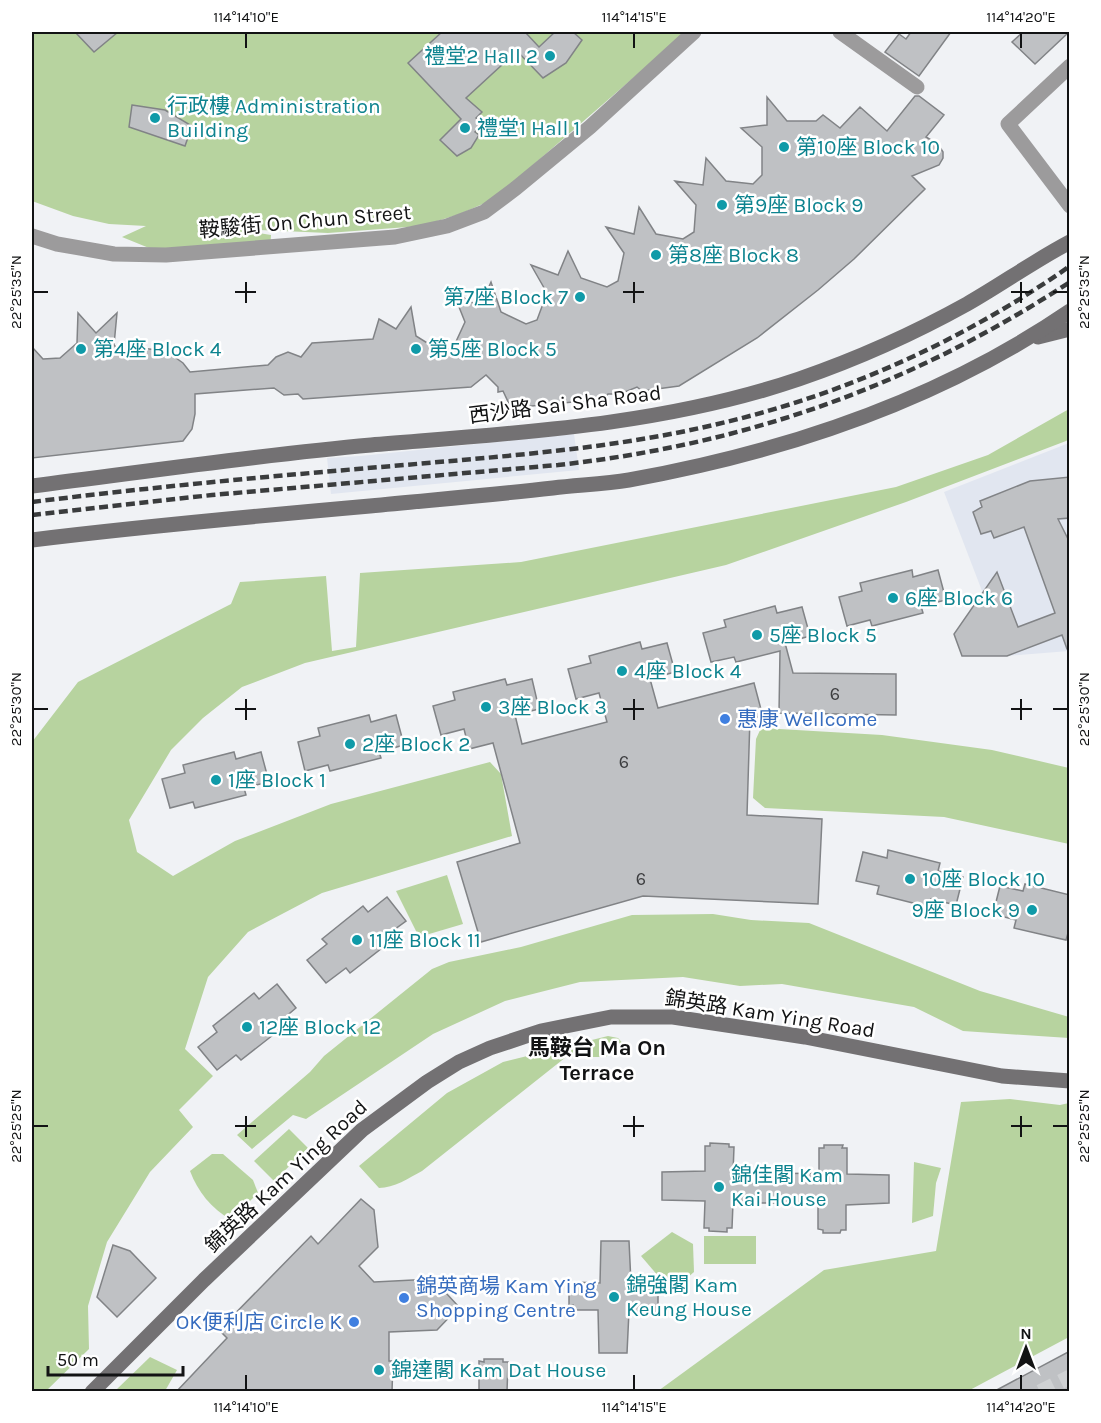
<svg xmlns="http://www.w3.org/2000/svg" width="1101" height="1423" font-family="Karla,'Noto Sans TC',sans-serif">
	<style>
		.built { fill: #e1e6f0 }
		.green { fill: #b7d39f }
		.building { fill: #bfc1c4; stroke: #818386; stroke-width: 1.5 }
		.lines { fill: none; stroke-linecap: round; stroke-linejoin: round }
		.primary-tunnel { stroke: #cfd1d3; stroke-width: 15; stroke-dasharray: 15 8; stroke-linecap: butt }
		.street { stroke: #9c9b9c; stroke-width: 15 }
		.secondary { stroke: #737173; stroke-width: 15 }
		.rail { stroke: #3a3c3d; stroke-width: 4.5; stroke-dasharray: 9 4.5; stroke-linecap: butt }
		.ticks { fill: none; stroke: #121314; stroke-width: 2 }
		.culture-dot { fill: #0f9aa8; stroke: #fff; stroke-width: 2 }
		.shop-dot { fill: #3f7fe0; stroke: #fff; stroke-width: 2 }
		.labels { text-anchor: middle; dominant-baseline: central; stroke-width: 5; stroke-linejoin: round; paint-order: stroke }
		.number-label { font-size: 18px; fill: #3d3e40 }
		.culture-label { font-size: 21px; fill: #0d838f; stroke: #fff; text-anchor: start }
		.street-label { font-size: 21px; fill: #121314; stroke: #fff }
		.shop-label { font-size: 21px; fill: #366cbe; stroke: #fff; text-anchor: start }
		.neighbourhood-label { font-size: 22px; font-weight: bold; fill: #121314; stroke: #fff }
		.neatline { fill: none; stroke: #121314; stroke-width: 2 }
		.ticks-label { font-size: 15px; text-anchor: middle; fill: #121314 }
	</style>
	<rect width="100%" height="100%" fill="#f0f2f5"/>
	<g class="built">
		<path d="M574,434L579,470L331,494L327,458L360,456Z"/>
		<path d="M1069,443V651L1007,656L944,492Z"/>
	</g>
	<g class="green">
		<path d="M32,32H686L494,199L460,214L421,226L328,233L234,229L271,235L270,252L181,261L122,237L146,226L109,224L73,216L32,201Z"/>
		<path d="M1069,409V439L1066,441L906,502L726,565L305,663L242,687L203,718L171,750L129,820L137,852L173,876L235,841L331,804L490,762L501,774L512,836L322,893L248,932L208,977L185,1049L213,1076L179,1110L193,1127L150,1172L107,1242L88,1306L89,1349L45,1392L32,1391V742L78,682L231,604L240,582L326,576L332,651L356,647L360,573L521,562L896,487L988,455Z"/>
		<path d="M761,728L882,735L992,750L1069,768V844L944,817L765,808L753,798L756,739Z"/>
		<path d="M447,875L463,924L419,937L396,891Z"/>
		<path d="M713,914L751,920L809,923L980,991L1069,1017V1038L963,1031L914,1007L782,984L740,986L683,977L580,982L505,1001L433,1034L306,1119L293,1115L252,1149L237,1135L310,1072L324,1056L432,969L449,962L521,947L632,915Z"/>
		<path d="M608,1036L618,1038L625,1046L619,1051L605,1057H566L422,1171C409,1178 394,1188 379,1188L359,1166L447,1093L503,1062Z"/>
		<path d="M1010,1099L1060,1105L1069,1103V1337L968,1391H658L824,1270L936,1251L961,1102Z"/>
		<path d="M289,1129L308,1148L274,1181L254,1161Z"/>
		<path d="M212,1154H223L253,1180L258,1193L231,1220C211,1208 198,1192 190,1171Z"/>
		<path d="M914,1162L941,1168L936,1183L933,1216L912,1223Z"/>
		<path d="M672,1232L693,1244L694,1272L680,1284H665L641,1256Z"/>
		<rect x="704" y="1236" width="52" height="28"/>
		<path d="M150,1357L177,1370L165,1391H115Z"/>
	</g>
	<g class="building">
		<path d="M75,32H118L94,52Z"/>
		<path d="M442,32H525L539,47L555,32H573L582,40L566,63L543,78L517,51L466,98L482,112L476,118L482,124L475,132L479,135L471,148L457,156L440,140L461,119L408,63Z"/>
		<path d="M911,32H951L919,76L885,52L899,34L906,39Z"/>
		<path d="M1023,32H1069L1035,64L1012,42Z"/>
		<path d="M915,96H919L944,115L926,137L938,144L943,152V158L939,165L912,176L925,189L854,259L818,290L757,338L679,386L642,391L637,387L620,394H608L604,399L511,408L503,391L498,392V387L486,375L471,387L303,399L298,394L284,395L274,388L195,394V414L192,429L183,441L32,458V347L43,359L60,358L77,343L78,313L96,333L117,313L114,345L127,359L141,348L166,351L183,363L190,372L268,365L276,357L288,352L301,357L312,343L373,339L379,319L396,329L411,307L416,336L440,351L453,348L465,322L453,292L480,307L491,282L501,312L526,324L537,320L547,293L531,265L558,275L568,251L581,278L607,287L618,281L624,253L606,227L634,234L639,207L656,234L683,239L694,232L696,205L675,181L703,185L706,158L726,181L753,184L762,175V147L741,128L767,125V97L787,121H816L823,115L840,128L860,107L887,131Z"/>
		<path d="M132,105L165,110L192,126L185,146L129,127Z"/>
		<path d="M1070,477V518L1058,519L1070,543V649H1067L1062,635L1007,656H962L954,634L997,572L1018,627L1055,613L1024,527L994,538L991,531L981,534L973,512L982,507L980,501L1030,481Z"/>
		<path d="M912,570L913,577L938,570L946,600L921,606L923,613L872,626L870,620L847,626L839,597L862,591L860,583Z"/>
		<path d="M775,606L777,613L802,607L810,636L785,643L793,673L896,674V715L779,713L780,651L736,662L734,657L711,662L703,633L726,627L724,620Z"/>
		<path d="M640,642L642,649L667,643L675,672L650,679L658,708L754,683L763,717H750L747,815L822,819L818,904L643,896L481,942L457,862L520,843L493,743L469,749L464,729L441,735L433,706L455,700L453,692L505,679L507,685L532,679L539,709L515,715L522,744L607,722L599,693L576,699L568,669L591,663L589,656Z"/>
		<path d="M369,715L371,722L396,715L404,745L379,752L381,758L330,771L328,765L305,771L298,742L320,736L318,728Z"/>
		<path d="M234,752L236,759L261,752L269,782L244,788L246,795L195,808L193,802L170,808L162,779L185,773L183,765Z"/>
		<path d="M888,850L940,863L938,871L963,877L956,905L931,899L929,907L877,894L879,886L856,881L863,852L887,858Z"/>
		<path d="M1025,884L1070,895V933H1068L1066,940L1014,928L1016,920L993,914L1000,886L1023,891Z"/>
		<path d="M387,897L406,921L387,935L391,941L350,973L346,968L326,983L307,960L327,944L322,939L363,906L368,912Z"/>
		<path d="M277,984L296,1008L278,1023L282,1028L241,1060L236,1055L217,1070L198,1047L217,1032L213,1026L254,993L259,999Z"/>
		<path d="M710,1143L729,1144V1147H734L733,1173L754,1174L819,1173V1148H824V1145H843L842,1148H847V1174L889,1175V1203L846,1205V1230H841L840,1233H823V1230L818,1229V1203H733L732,1228H727V1232L709,1231V1228H704L705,1201L662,1200V1172L705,1171V1146H710Z"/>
		<path d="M361,1199L374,1210L378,1247L359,1266L374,1282L433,1279L459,1307L437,1330L389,1332V1361H393L392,1392H176L227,1338L219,1330L311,1236L318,1244Z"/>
		<path d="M601,1241H629L631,1283L656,1284L655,1288H658V1307H655V1312L629,1311L627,1353H599L598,1310H572L573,1305H569V1287H573V1282L600,1283Z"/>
		<path d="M113,1245L130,1251L156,1278L117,1317L97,1297Z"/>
		<path d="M1070,1351V1392H993Z"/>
		<path d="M484,1359H503V1362H508L507,1392H479V1361L484,1362Z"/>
	</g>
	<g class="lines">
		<path class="primary-tunnel" d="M1040,1392L1070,1377"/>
		<g class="street">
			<path d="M840,32L917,87"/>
			<path d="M1070,66L1008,124L1070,206"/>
			<path d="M32,236L57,244L114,254L166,255L395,237L447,226L484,212L516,188L590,127L694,32"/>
		</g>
		<g class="secondary">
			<path d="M1038,337L1070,329"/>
			<path d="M32,486C144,472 258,455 371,445C515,433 661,426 799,379C857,359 913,334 967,304C1002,284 1034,261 1070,242"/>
			<path d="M32,540C144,526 257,516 370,506C431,500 492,495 553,488C578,485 604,484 629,480C785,452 938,401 1070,311"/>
			<path d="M92,1392L204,1280L362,1130L427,1082L459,1062L490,1048L541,1031L611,1017H673L805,1037L1002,1076L1070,1081"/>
		</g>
		<g class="rail">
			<path d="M32,502C152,487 272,476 393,466C505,456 616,449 726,422C848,393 967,338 1070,266"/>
			<path d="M32,515L212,495L558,465C748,444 910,386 1070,282"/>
		</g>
	</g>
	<path class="ticks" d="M246,33V48M634,33V48M1021,33V48M246,282V303M634,282V303M1021,282V303M33,292H48M235,292H256M623,292H644M1011,292H1032M1053,292H1068M246,699V720M634,699V720M1021,699V720M33,709H48M235,709H256M623,709H644M1011,709H1032M1053,709H1068M246,1116V1137M634,1116V1137M1021,1116V1137M33,1126H48M235,1126H256M623,1126H644M1011,1126H1032M1053,1126H1068M246,1375V1390M634,1375V1390M1021,1375V1390"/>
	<g class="culture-dot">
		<circle cx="550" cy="56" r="6"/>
		<circle cx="155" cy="118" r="6"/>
		<circle cx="465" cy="128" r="6"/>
		<circle cx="784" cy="147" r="6"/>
		<circle cx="722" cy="205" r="6"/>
		<circle cx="656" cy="255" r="6"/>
		<circle cx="580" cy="297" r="6"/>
		<circle cx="81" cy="349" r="6"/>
		<circle cx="416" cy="349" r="6"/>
		<circle cx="893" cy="598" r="6"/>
		<circle cx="757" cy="635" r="6"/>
		<circle cx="622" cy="671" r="6"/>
		<circle cx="486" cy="707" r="6"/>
		<circle cx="350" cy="744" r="6"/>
		<circle cx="216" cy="780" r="6"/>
		<circle cx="910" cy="879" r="6"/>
		<circle cx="1032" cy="910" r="6"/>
		<circle cx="357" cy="940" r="6"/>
		<circle cx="247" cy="1027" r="6"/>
		<circle cx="719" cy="1187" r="6"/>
		<circle cx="614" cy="1297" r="6"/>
		<circle cx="379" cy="1370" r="6"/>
	</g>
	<g class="shop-dot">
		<circle cx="725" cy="719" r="6"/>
		<circle cx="404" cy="1298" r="6"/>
		<circle cx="354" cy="1322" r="6"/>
	</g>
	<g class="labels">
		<g class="number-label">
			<text x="835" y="694">6</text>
			<text x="624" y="762">6</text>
			<text x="641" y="879">6</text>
		</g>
		<g class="culture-label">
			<text x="538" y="56" text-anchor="end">禮堂2 Hall 2</text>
			<text x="167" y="106">行政樓 Administration<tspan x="167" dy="24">Building</tspan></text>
			<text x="477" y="128">禮堂1 Hall 1</text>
			<text x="796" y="147">第10座 Block 10</text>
			<text x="734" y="205">第9座 Block 9</text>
			<text x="668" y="255">第8座 Block 8</text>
			<text x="568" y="297" text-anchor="end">第7座 Block 7</text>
			<text x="93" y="349">第4座 Block 4</text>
			<text x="428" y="349">第5座 Block 5</text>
			<text x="905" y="598">6座 Block 6</text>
			<text x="769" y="635">5座 Block 5</text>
			<text x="634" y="671">4座 Block 4</text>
			<text x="498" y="707">3座 Block 3</text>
			<text x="362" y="744">2座 Block 2</text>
			<text x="228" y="780">1座 Block 1</text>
			<text x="922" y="879">10座 Block 10</text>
			<text x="1020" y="910" text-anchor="end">9座 Block 9</text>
			<text x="369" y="940">11座 Block 11</text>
			<text x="259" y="1027">12座 Block 12</text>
			<text x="731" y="1175">錦佳閣 Kam<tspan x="731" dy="24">Kai House</tspan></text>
			<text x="626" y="1285">錦強閣 Kam<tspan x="626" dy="24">Keung House</tspan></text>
			<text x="391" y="1370">錦達閣 Kam Dat House</text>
		</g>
		<g class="street-label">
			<text transform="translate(305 221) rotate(-5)">鞍駿街 On Chun Street</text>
			<text transform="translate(565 404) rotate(-7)">西沙路 Sai Sha Road</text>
			<text transform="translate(770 1014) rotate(9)">錦英路 Kam Ying Road</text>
			<text transform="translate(286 1176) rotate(-43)">錦英路 Kam Ying Road</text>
		</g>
		<g class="shop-label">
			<text x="737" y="719">惠康 Wellcome</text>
			<text x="416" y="1286">錦英商場 Kam Ying<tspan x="416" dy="24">Shopping Centre</tspan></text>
			<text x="342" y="1322" text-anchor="end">OK便利店 Circle K</text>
		</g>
		<g class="neighbourhood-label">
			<text x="597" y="1048">馬鞍台 Ma On<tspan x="597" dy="25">Terrace</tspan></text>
		</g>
	</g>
	<rect width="1101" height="1423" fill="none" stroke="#ffffff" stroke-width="66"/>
	<g transform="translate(1026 1348)" stroke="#ffffff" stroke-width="4.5" paint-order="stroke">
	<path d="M0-4.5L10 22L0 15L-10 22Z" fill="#121314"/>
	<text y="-9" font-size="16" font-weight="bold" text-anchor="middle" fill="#121314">N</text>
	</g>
	<path d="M48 1366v9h135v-9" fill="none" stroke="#121314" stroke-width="3"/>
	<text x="57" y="1366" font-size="18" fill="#121314" stroke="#ffffff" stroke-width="4.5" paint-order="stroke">50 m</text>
	<rect x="33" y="33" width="1035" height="1357" class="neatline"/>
	<g class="ticks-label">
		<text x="246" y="22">114°14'10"E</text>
		<text x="634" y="22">114°14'15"E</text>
		<text x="1021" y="22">114°14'20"E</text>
		<text transform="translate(16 292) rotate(-90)" y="5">22°25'35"N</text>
		<text transform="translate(1084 292) rotate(-90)" y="5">22°25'35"N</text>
		<text transform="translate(16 709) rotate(-90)" y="5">22°25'30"N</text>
		<text transform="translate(1084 709) rotate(-90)" y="5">22°25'30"N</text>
		<text transform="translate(16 1126) rotate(-90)" y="5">22°25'25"N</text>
		<text transform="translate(1084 1126) rotate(-90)" y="5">22°25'25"N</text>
		<text x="246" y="1412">114°14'10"E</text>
		<text x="634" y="1412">114°14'15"E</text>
		<text x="1021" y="1412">114°14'20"E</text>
	</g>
</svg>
